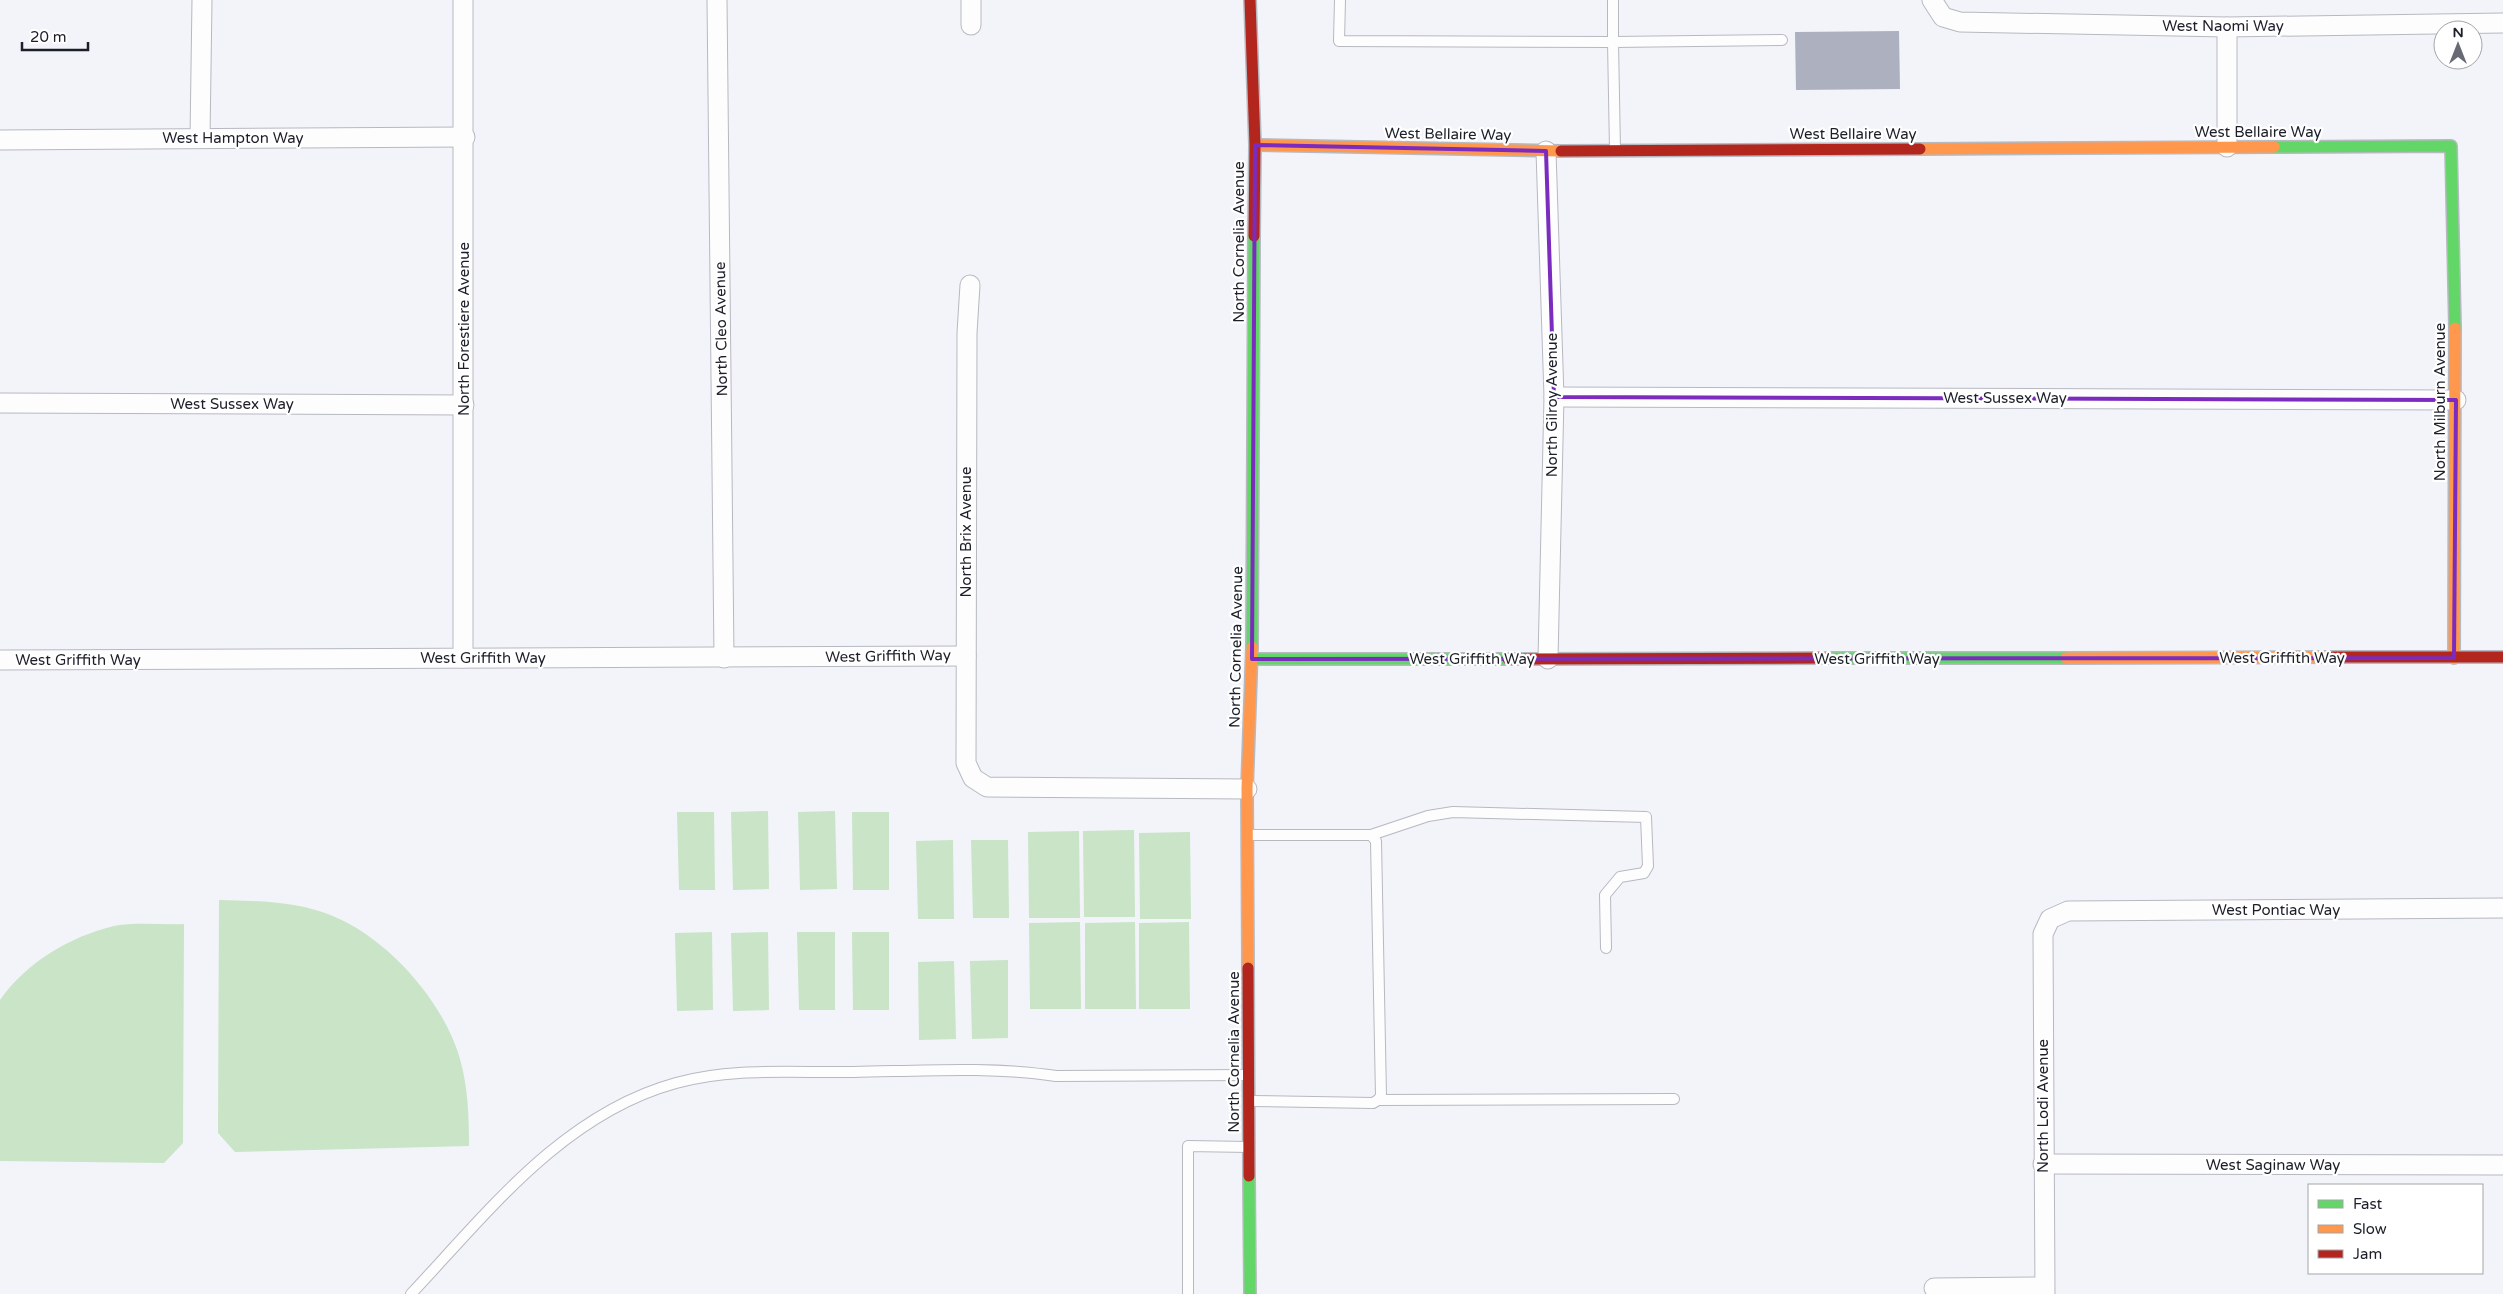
<svg xmlns="http://www.w3.org/2000/svg" width="2503" height="1294" font-family="'Varela Round',sans-serif">
	<style>
		.pitch { fill: #c9e4c6 }
		.building { fill: #adb0bf }
		.lines { fill: none; stroke-linecap: round; stroke-linejoin: round }
		.lane-casing { stroke: #b6b9c0; stroke-width: 12 }
		.street-casing { stroke: #b6b9c0; stroke-width: 21 }
		.fast-casing { stroke: #b6b9c0; stroke-width: 14 }
		.slow-casing { stroke: #b6b9c0; stroke-width: 14 }
		.jam-casing { stroke: #b6b9c0; stroke-width: 14 }
		.lane { stroke: #fdfdfe; stroke-width: 10 }
		.street { stroke: #fdfdfe; stroke-width: 19 }
		.fast { stroke: #63d668; stroke-width: 11 }
		.slow { stroke: #ff974d; stroke-width: 11 }
		.jam { stroke: #b3261e; stroke-width: 11 }
		.marked { fill: none; stroke: #7b2cbf; stroke-width: 4; stroke-linejoin: round }
		.labels { text-anchor: middle; dominant-baseline: central; stroke-width: 4.5; stroke-linejoin: round; paint-order: stroke }
		.street-label { font-size: 15px; fill: #1c1f29; stroke: #fff }
	</style>
	<rect width="100%" height="100%" fill="#f2f4fa"/>
	<g class="pitch">
		<path d="M768,811L769,889L733,890L731,812Z"/>
		<path d="M835,811L837,889L800,890L798,812Z"/>
		<path d="M677,812H714L715,890H679Z"/>
		<path d="M852,812H889V890H853Z"/>
		<path d="M1134,830L1135,917H1084L1083,831Z"/>
		<path d="M1079,831L1080,918H1029L1028,832Z"/>
		<path d="M1190,832L1191,919H1140L1139,833Z"/>
		<path d="M953,840L954,919H918L916,841Z"/>
		<path d="M971,840H1008L1009,918H973Z"/>
		<path d="M219,900C258,901 299,901 335,917C389,940 444,1002 460,1059C468,1088 469,1116 469,1146L235,1152L218,1133Z"/>
		<path d="M1080,922L1081,1009H1030L1029,923Z"/>
		<path d="M1135,922L1136,1009H1085V923Z"/>
		<path d="M1189,922L1190,1009H1139V923Z"/>
		<path d="M184,924L183,1143L164,1163L0,1161V1000C27,962 69,937 114,926C136,922 162,925 184,924Z"/>
		<path d="M712,932L713,1010L677,1011L675,933Z"/>
		<path d="M768,932L769,1010L733,1011L731,933Z"/>
		<path d="M797,932H835V1010H799Z"/>
		<path d="M852,932H889V1010H853Z"/>
		<path d="M1008,960V1038L972,1039L970,961Z"/>
		<path d="M954,961L956,1039L919,1040L918,962Z"/>
	</g>
	<path class="building" d="M1899,31L1900,89L1796,90L1795,32Z"/>
	<g class="lines">
		<g class="lane-casing">
			<g id="lane">
				<path d="M1340,0L1339,41L1613,42V0"/>
				<path d="M1615,150L1613,42L1782,40"/>
				<path d="M1248,835H1371L1428,816L1453,812L1646,817L1648,866L1644,873L1620,877L1605,895L1606,948"/>
				<path d="M1371,835L1376,841L1381,1096L1378,1100"/>
				<path d="M1250,1101L1373,1103L1378,1100L1674,1099"/>
				<path d="M411,1294C488,1212 563,1114 676,1083C732,1067 795,1073 853,1072C918,1071 991,1066 1056,1076L1249,1075"/>
				<path d="M1188,1294V1146L1249,1147"/>
			</g>
		</g>
		<g class="street-casing">
			<g id="street">
				<path d="M717,0L724,658"/>
				<path d="M971,0V25"/>
				<path d="M1932,0L1943,17L1960,22L2227,27L2503,23"/>
				<path d="M2227,27V147"/>
				<path d="M200,138L202,0"/>
				<path d="M0,140L465,137"/>
				<path d="M1546,151L1554,397L1548,659"/>
				<path d="M970,285L967,333L966,763L973,778L987,787L1247,789"/>
				<path d="M1554,397L2456,400"/>
				<path d="M0,403L464,405"/>
				<path d="M463,658V0"/>
				<path d="M0,660L966,656"/>
				<path d="M2043,1164L2503,1165"/>
				<path d="M1934,1288L2044,1287"/>
				<path d="M2045,1294L2043,934L2050,919L2068,911L2503,908"/>
			</g>
		</g>
		<g class="fast-casing">
			<g id="fast">
				<path d="M2274,147L2451,146L2455,328"/>
				<path d="M1252,647L1254,236"/>
				<path d="M1825,658H2066"/>
				<path d="M1252,659H1508"/>
				<path d="M1249,1176L1250,1294"/>
			</g>
		</g>
		<g class="slow-casing">
			<g id="slow">
				<path d="M1255,145L1561,151"/>
				<path d="M1920,149L2274,147"/>
				<path d="M2066,658L2333,657"/>
				<path d="M2454,658L2455,328"/>
				<path d="M1248,968L1247,789L1252,647"/>
			</g>
		</g>
		<g class="jam-casing">
			<g id="jam">
				<path d="M1250,0L1255,145L1254,236"/>
				<path d="M1561,151L1920,149"/>
				<path d="M2333,657H2503"/>
				<path d="M1508,659L1825,658"/>
				<path d="M1248,968L1249,1176"/>
			</g>
		</g>
		<use href="#lane" class="lane"/>
		<use href="#street" class="street"/>
		<use href="#fast" class="fast"/>
		<use href="#slow" class="slow"/>
		<use href="#jam" class="jam"/>
	</g>
	<path class="marked" d="M1255,145L1546,151L1554,397L2456,400L2454,658L1252,659Z"/>
	<g class="labels">
		<g class="street-label">
			<text x="2223" y="26">West Naomi Way</text>
			<text x="2258" y="132">West Bellaire Way</text>
			<text transform="translate(1448 134) rotate(1)">West Bellaire Way</text>
			<text x="1853" y="134">West Bellaire Way</text>
			<text x="233" y="138">West Hampton Way</text>
			<text transform="translate(1239 242) rotate(-90)">North Cornelia Avenue</text>
			<text transform="translate(464 329) rotate(-90)">North Forestiere Avenue</text>
			<text transform="translate(721 329) rotate(-91)">North Cleo Avenue</text>
			<text x="2005" y="398">West Sussex Way</text>
			<text transform="translate(2440 402) rotate(-90)">North Milburn Avenue</text>
			<text x="232" y="404">West Sussex Way</text>
			<text transform="translate(1552 405) rotate(-90)">North Gilroy Avenue</text>
			<text transform="translate(966 532) rotate(-90)">North Brix Avenue</text>
			<text transform="translate(1236 647) rotate(-89)">North Cornelia Avenue</text>
			<text transform="translate(888 656) rotate(-1)">West Griffith Way</text>
			<text x="483" y="658">West Griffith Way</text>
			<text x="2282" y="658">West Griffith Way</text>
			<text x="1472" y="659">West Griffith Way</text>
			<text x="1877" y="659">West Griffith Way</text>
			<text x="78" y="660">West Griffith Way</text>
			<text x="2276" y="910">West Pontiac Way</text>
			<text transform="translate(1234 1052) rotate(-90)">North Cornelia Avenue</text>
			<text transform="translate(2043 1106) rotate(-90)">North Lodi Avenue</text>
			<text x="2273" y="1165">West Saginaw Way</text>
		</g>
	</g>
	<rect x="2308" y="1184" width="175" height="90" fill="#ffffff" stroke="#a4a5a9"/>
	<rect x="2318" y="1200" width="25" height="8" fill="#63d668" stroke="#a4a5a9"/>
	<text x="2353" y="1209" font-size="15" fill="#1c1f29">Fast</text>
	<rect x="2318" y="1225" width="25" height="8" fill="#ff974d" stroke="#a4a5a9"/>
	<text x="2353" y="1234" font-size="15" fill="#1c1f29">Slow</text>
	<rect x="2318" y="1250" width="25" height="8" fill="#b3261e" stroke="#a4a5a9"/>
	<text x="2353" y="1259" font-size="15" fill="#1c1f29">Jam</text>
	<g transform="translate(2458 45)"><circle r="24" fill="#ffffff" stroke="#a4a5a9"/>
	<path d="M0-4L9 19L0 12L-9 19Z" fill="#676a72"/>
	<text y="-8" font-size="14" font-weight="bold" text-anchor="middle" fill="#1c1f29">N</text>
	</g>
	<path d="M22 42v8h66v-8" fill="none" stroke="#1c1f29" stroke-width="2.5"/>
	<text x="30" y="42" font-size="15" fill="#1c1f29" stroke="#ffffff" stroke-width="4" paint-order="stroke">20 m</text>
</svg>
